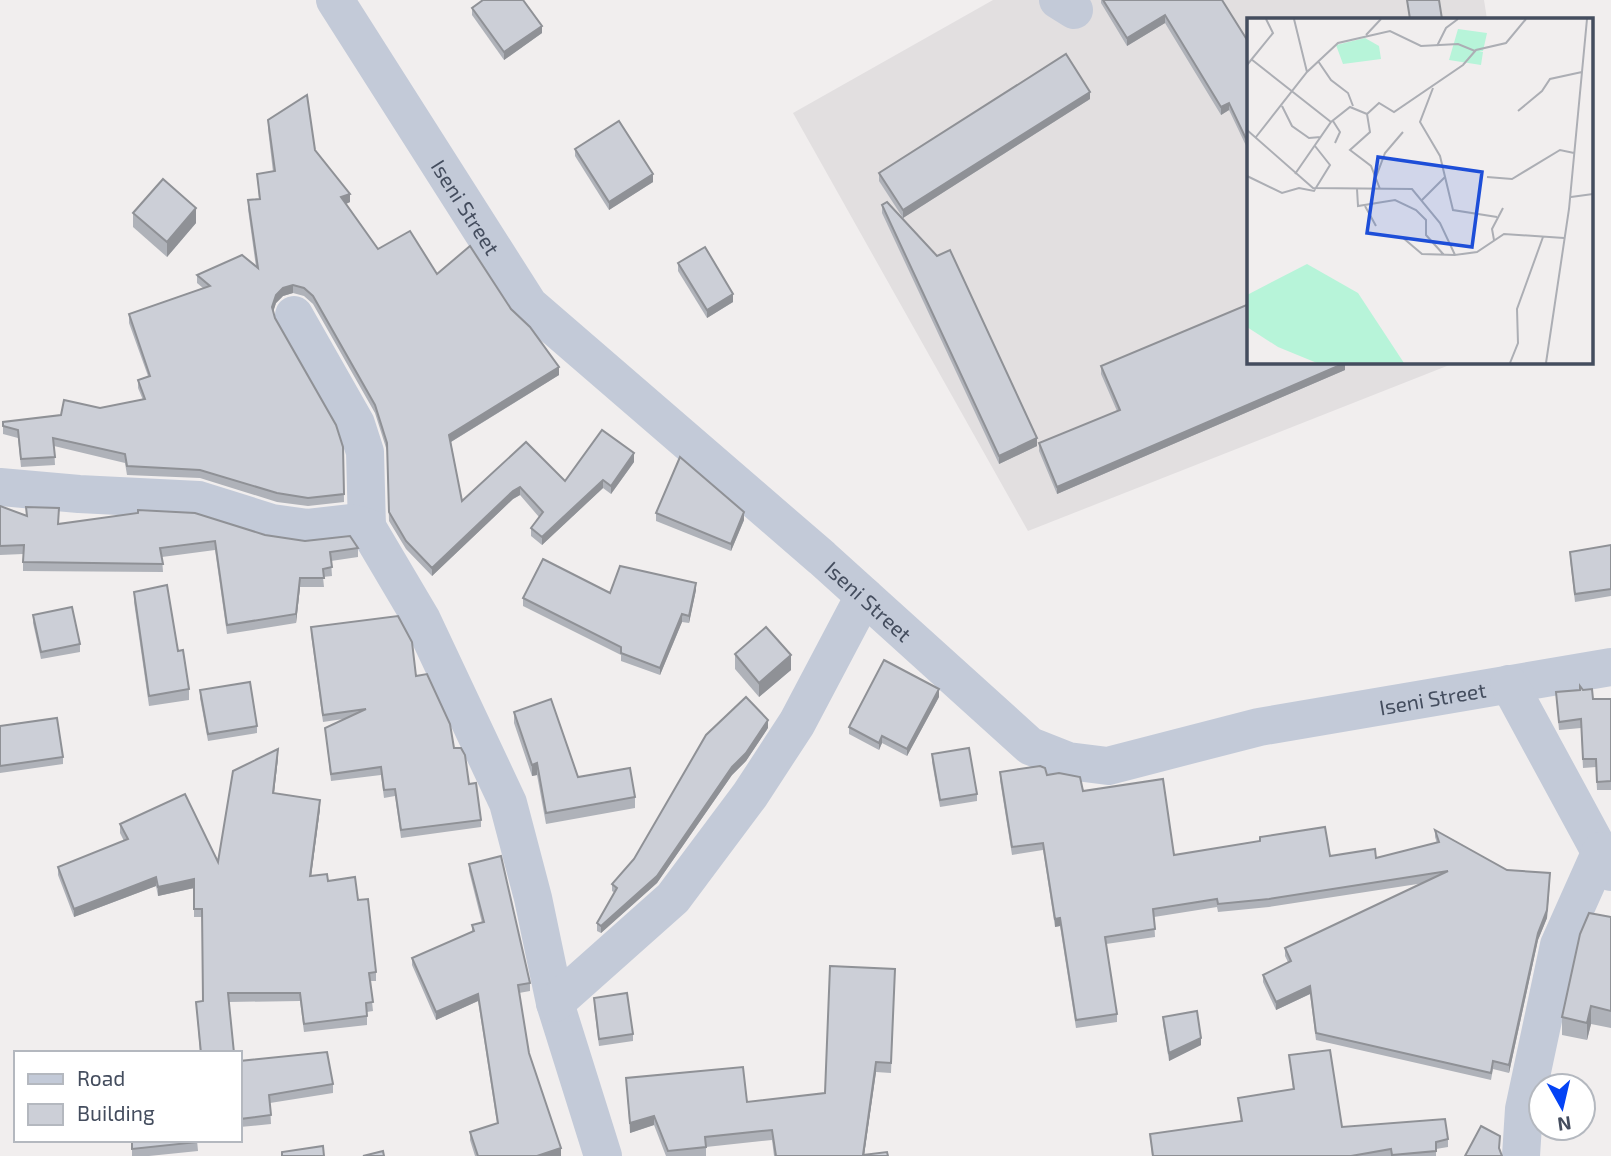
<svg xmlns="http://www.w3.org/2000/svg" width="1611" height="1156" font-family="'Exo 2',sans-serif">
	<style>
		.education { fill: #e2dfe0 }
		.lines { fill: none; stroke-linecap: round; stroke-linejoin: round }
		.minor { stroke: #c3cad8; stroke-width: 38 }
		.wall { fill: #afb2b9 }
		.shaded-wall { fill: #8f9196 }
		.building { fill: #cccfd7; stroke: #8f9196; stroke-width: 2 }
		.labels { text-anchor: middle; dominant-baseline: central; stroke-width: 7; stroke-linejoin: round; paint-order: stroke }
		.street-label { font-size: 21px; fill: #444d5e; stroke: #fff }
		.inset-road { fill: none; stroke: #acaeb4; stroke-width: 2 }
		.view { fill: #1d4ed8; fill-opacity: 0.15; stroke: #1d4ed8; stroke-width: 3.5 }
		.inset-edge { fill: none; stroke: #444d5e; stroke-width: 3.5 }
	</style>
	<rect width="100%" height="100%" fill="#f1eeee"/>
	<path class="education" d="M993,0H1484L1487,19H1249V362H1457L1028,531L793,113Z"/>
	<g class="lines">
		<g class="minor">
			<path id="s1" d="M335,0L529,305L822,558L1030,746L1068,761L1108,766L1259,727L1611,667"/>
			<path d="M1058,0L1074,10"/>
			<path d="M294,315L356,424L365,452L367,527"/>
			<path d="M0,487L79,494L199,500L272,523L308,528L352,523L367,527L422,620L508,803L533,898L555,1003L603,1156"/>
			<path d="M1509,684L1611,872"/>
			<path d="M555,1003L673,898L750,795L797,723L864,596"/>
			<path d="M1521,1156L1524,1109L1559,945L1601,851"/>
		</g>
	</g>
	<g class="wall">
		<path d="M1101,0H1222L1249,43V152L1229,110L1221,115L1165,23L1127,46L1101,3Z"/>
		<path d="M472,8L542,33L504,60L472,15Z"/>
		<path d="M1090,99L903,218L879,181V173Z"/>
		<path d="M268,120L315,150L350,202L346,204L378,249L437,274L511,309L559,375L451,442L462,501L526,442L565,481L634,462L611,494L603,488L542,545L531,536V528L539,517L520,495L513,499L432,576L406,549L389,521L387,451L375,413L313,304L304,296L293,293L283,296L276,303L273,311L275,318L343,447L344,502L308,506L277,502L200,478L127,475L125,463L54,446L55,465L21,467L18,438L3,434V422L61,415L143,400L138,388V380L148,376L129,323V314L203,288L197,283V275L256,267L248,209V200L259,199L257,174L273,172L268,129Z"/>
		<path d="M575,149L653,182L609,210L575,156Z"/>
		<path d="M882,205L1037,446L999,464L882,213Z"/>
		<path d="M133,213L196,223L167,257L133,227Z"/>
		<path d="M678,263L733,302L707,318L678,271Z"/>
		<path d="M1249,362L1345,365V370L1057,494L1039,451V443L1117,411L1101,374V366Z"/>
		<path d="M0,506L26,516V507L59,524L138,513V510L265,535L358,548V557L331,561L332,576L323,577L324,587H300L296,623L227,634L215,550L162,557L163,572L23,571V554L0,555Z"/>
		<path d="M656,513L744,520L731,551L656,521Z"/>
		<path d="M1611,545V596L1575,602L1570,559V552Z"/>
		<path d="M696,590L689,623L682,622L660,675L621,661V655L523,606V598L610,593Z"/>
		<path d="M134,592L178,651L189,689V700L149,706L134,602Z"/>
		<path d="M33,615L80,644V652L41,659L33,623Z"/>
		<path d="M311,627L416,676L454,748L469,784L481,820V827L401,838L395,796L384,798L381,775L331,781L325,728L343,719L323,722L311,634Z"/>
		<path d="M735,654L791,670L759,697L735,669Z"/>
		<path d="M200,690L257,726V733L208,741L200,698Z"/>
		<path d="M1583,690L1593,699H1611V790H1597L1596,767L1583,768L1581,728L1559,730L1556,692Z"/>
		<path d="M939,697L907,756L882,743L879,750L849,734V727Z"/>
		<path d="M514,712L578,777L635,797V808L546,824L537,775L532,776L514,723Z"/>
		<path d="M0,726L63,757V764L0,773Z"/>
		<path d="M768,728L746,761L732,775L657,883L601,933L597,931V923L615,893L612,891V884Z"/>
		<path d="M932,754L977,794V801L940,807L932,762Z"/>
		<path d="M278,758L274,793L320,809L311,876L328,881L358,900L376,972V981H370L373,1011L367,1012V1025L304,1032L300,1001L229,1002L234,1053H200L196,1002L203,1001L202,917H194V888L158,896L156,886L74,917L58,875V867L124,841L120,833V824L218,862Z"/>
		<path d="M1000,772L1047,775L1083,791L1174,855L1260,841V837L1330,856L1376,858L1437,843L1435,837V830L1507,870L1550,881L1547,918L1538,940L1509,1073L1493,1069L1491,1080L1316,1040L1310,994L1276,1010L1263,982V975L1288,962L1285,956V948L1424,883L1269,907L1218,912L1217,907L1154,917L1155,937L1106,944L1117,1014V1022L1076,1028L1060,926L1055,927L1043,850L1012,855L1000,780Z"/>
		<path d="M469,864L530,983V991L519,993L529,1053L561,1156H475L470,1140V1132L497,1123L478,1001L436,1020L412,965V958L472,932V925L482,923L469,871Z"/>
		<path d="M1611,917V1028L1591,1024L1587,1040L1562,1035V1017Z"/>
		<path d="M895,969L891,1073L876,1072L864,1155L888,1156H774L772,1140L706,1147V1156H666L654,1125L630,1133L626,1078L747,1102L825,1093Z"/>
		<path d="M594,998L633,1034V1041L599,1046L594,1006Z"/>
		<path d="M1163,1017L1201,1045L1169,1061L1163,1024Z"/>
		<path d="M1289,1055L1342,1127L1448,1139V1147L1436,1149V1156H1152L1150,1134L1241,1122L1238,1098L1293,1089Z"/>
		<path d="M240,1061L333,1084V1093L270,1103L271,1124L240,1127Z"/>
		<path d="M132,1140H197L198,1151L149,1156H132Z"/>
	</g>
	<g class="shaded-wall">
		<path d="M1165,15V23L1127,46V38Z"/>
		<path d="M542,26V33L504,60V52Z"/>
		<path d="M1090,92V99L903,218V210Z"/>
		<path d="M1229,103V110L1221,115V107Z"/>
		<path d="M653,174V182L609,210V202Z"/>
		<path d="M350,194V202L341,206V197Z"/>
		<path d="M196,208V223L167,257V242Z"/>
		<path d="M293,285V293L283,296L276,303L272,316V307L276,295L283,288Z"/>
		<path d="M733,294V302L707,318V310Z"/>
		<path d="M1343,362H1351L1345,365V370L1057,494V487Z"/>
		<path d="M559,367V375L449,443V435Z"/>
		<path d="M1037,438V446L999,464V456Z"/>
		<path d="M634,453V462L611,494V486Z"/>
		<path d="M603,480V488L542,545V537Z"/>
		<path d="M520,487V495L513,499L432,576V568L513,491Z"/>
		<path d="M744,512V520L731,551V544Z"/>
		<path d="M300,578V587L296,623V614Z"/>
		<path d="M696,583V590L689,623V616Z"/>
		<path d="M682,614V622L660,675V668Z"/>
		<path d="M791,655V670L759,697V683Z"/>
		<path d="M939,689V697L907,756V749Z"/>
		<path d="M768,720V728L746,761L732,775L657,883L601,933V926L732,767Z"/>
		<path d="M882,736V743L879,750V743Z"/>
		<path d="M278,749V758L273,801V793Z"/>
		<path d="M537,763V775L532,776V765Z"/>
		<path d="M320,800V809L310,885V876Z"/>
		<path d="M1550,873L1547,918L1538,940L1509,1073V1065Z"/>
		<path d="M156,877V886L74,917V909Z"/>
		<path d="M194,879V888L158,896V887Z"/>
		<path d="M1060,918V926L1055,927V919Z"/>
		<path d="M1310,986V994L1276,1010V1002Z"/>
		<path d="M478,994V1001L436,1020V1012Z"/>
		<path d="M1591,1006V1024L1587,1040V1023Z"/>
		<path d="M1201,1038V1045L1169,1061V1053Z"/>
		<path d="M876,1062V1072L864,1156H863Z"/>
		<path d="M654,1116V1125L630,1133V1123Z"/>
		<path d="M561,1148V1156H537Z"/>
	</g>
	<g class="building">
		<path d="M483,0H523L542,26L504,52L472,8Z"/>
		<path d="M1103,0H1222L1249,43V145L1229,103L1221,107L1165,15L1127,38Z"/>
		<path d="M1407,0H1439L1442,19H1410Z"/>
		<path d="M1066,54L1090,92L903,210L879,173Z"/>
		<path d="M307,95L315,150L350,194L341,197L378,249L410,231L437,274L470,246L511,309L530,327L559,367L449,435L462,501L526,442L565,481L602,430L634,453L611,486L603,480L542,537L531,528L543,512L520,487L513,491L432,568L406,541L389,512L387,443L375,405L313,296L304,288L293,285L283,288L276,295L272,307L275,318L336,425L343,447L344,494L308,498L277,493L200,470L127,466L125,454L53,438L55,457L21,459L18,430L3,426V422L61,415L64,400L100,408L145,399L138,380L150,376L129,314L210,286L197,275L242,255L258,268L248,200L260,199L257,174L275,171L268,120Z"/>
		<path d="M619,121L653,174L609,202L575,149Z"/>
		<path d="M163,179L196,208L167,242L133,213Z"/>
		<path d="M887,202L937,256L950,250L1037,438L999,456L882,205Z"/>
		<path d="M705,247L733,294L707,310L678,263Z"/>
		<path d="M1249,304V362L1345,363L1057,487L1039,443L1120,410L1101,366Z"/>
		<path d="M680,457L744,512L731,544L656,513Z"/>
		<path d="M0,506L27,516L26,507L59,508L58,524L138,513V510L195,513L265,535L305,541L350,536L358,548L330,552L332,567L323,569L324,578H300L296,614L227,625L215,541L160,548L163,564L23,562L24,545L0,546Z"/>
		<path d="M1611,545V589L1575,594L1570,552Z"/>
		<path d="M543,559L610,593L620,566L696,583L689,616L682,614L660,668L621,653V647L523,598Z"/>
		<path d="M167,585L178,651L183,650L189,689L149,696L134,592Z"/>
		<path d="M72,607L80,644L41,652L33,615Z"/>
		<path d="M398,616L412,642L416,676L427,674L450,724L454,748H461L465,755L469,784L476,783L481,820L401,830L395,789L384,790L381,767L331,774L325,728L366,709L323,715L311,627Z"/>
		<path d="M766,627L791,655L759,683L735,654Z"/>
		<path d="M884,660L939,689L907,749L882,736L879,743L849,727Z"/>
		<path d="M250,682L257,726L208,734L200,690Z"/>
		<path d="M1580,686L1583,690L1592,689L1593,699H1611V781L1597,782L1596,759H1583L1581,719L1559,722L1556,692L1580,690Z"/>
		<path d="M746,697L768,720L746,753L732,767L657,876L601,926L597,923L617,888L612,884L634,859L706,735Z"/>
		<path d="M551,699L578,777L630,768L635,797L546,813L537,763L532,765L514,712Z"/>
		<path d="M57,718L63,757L0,766V726Z"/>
		<path d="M969,748L977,794L940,800L932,754Z"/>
		<path d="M278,749L273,793L320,800L310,876L327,874L328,881L355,877L358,900L368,899L376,972L369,973L373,1002L366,1003L367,1016L304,1024L300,993H228L234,1053H201L196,1002L203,1001L202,909H194V879L158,887L156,877L74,909L58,867L128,839L120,824L185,794L218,862L233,771Z"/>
		<path d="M1040,766L1045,768L1047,775L1059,773L1080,777L1083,791L1163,779L1174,855L1260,841V837L1325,827L1330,856L1375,849L1376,858L1439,842L1435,830L1507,870L1550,873L1547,910L1538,933L1509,1065L1493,1061L1491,1073L1316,1033L1310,986L1276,1002L1263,975L1291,961L1285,948L1448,871L1269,899L1218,904L1217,899L1153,909L1155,929L1105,937L1117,1014L1076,1020L1060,918L1055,919L1043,843L1012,847L1000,772Z"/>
		<path d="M501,856L530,983L518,985L529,1053L561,1148L537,1156H478L470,1132L498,1123L478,994L436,1012L412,958L474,931L472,925L484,922L469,864Z"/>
		<path d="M1589,913L1611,917V1011L1591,1006L1587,1023L1562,1017L1580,934Z"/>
		<path d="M830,966L895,969L891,1063L876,1062L863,1155L887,1152L888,1156H776L772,1130L705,1137L706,1147L668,1151L654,1116L630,1123L626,1078L743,1067L747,1102L825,1093Z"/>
		<path d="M627,993L633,1034L599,1039L594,998Z"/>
		<path d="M1197,1011L1201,1038L1169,1053L1163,1017Z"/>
		<path d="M1330,1050L1342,1127L1445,1119L1448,1139L1436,1142V1151L1392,1155L1391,1149L1351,1156H1153L1150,1134L1242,1121L1238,1098L1294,1089L1289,1055Z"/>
		<path d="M327,1052L333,1084L269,1095L271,1115L240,1119V1061Z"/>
		<path d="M1481,1126L1500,1136L1499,1148L1502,1156H1465Z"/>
		<path d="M132,1140H197L198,1142L132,1149Z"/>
		<path d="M323,1146L324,1156H282V1152Z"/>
		<path d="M383,1151L384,1156H363Z"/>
	</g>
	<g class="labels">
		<g class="street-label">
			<text stroke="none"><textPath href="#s1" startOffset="245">Iseni Street</textPath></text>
			<text stroke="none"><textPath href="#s1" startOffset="812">Iseni Street</textPath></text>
			<text stroke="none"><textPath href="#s1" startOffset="1442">Iseni Street</textPath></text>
		</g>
	</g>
	<g transform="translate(1247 18)">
		<rect width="346" height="346" fill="#f1eeee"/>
		<path d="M60,246L111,275L157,345H70L31,329L0,309V277Z" fill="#b7f4d9"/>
		<path d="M211,11L240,15L236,33H232L236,34L234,47L202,42ZM118,20L132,28L134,41L96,46L89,27Z" fill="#b7f4d9"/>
		<path class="inset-road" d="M47,1L60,54M119,17L134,1M190,28L199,10L211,1M4,41L84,104M71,43L84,62L101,75L106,88M0,47L26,15L19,1M186,70L173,104L193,138L206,192L250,199M35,88L45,108L62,120L74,119M271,93L295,73L303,61L335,54M120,96L123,114L103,132L124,148L133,171M86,103L93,114L88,125M0,112L66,170L165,171L193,205L208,237L230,234L257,216L317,220M9,119L60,54L91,25L143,13L174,28L211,26L228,33M48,156L84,104L103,89L120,96L132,85L147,94L216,47L229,32L259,25L279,1M0,158L35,175L52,170L67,173L83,147L68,128M129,159L138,135L156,114M240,159L265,161L313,132L327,135M110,171L111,188L148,182L169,192L179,202V217L197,237M324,179L346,176M174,183L198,159M118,188L129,208M155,219L175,236L208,237M247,222L245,211L256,190M263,345L271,325L270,291L296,219M299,345L322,191L340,1"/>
		<path class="view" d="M131,139L235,154L225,229L120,215Z"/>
		<rect width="346" height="346" class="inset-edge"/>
	</g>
	<rect x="14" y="1051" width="228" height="91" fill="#ffffff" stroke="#b4b8bf" stroke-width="2"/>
	<rect x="28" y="1074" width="35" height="10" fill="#c3cad8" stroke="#b4b8bf" stroke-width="2"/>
	<text x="77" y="1086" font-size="21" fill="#444d5e">Road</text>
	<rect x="28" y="1104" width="35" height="21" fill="#cccfd7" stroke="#b4b8bf" stroke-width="2"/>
	<text x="77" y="1121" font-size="21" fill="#444d5e">Building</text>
	<g transform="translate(1562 1107) rotate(172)"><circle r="33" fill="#ffffff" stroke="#b4b8bf" stroke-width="2"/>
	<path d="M0-5L12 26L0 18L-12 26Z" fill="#0443f5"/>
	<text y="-10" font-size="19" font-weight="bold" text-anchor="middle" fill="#444d5e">N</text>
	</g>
</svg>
